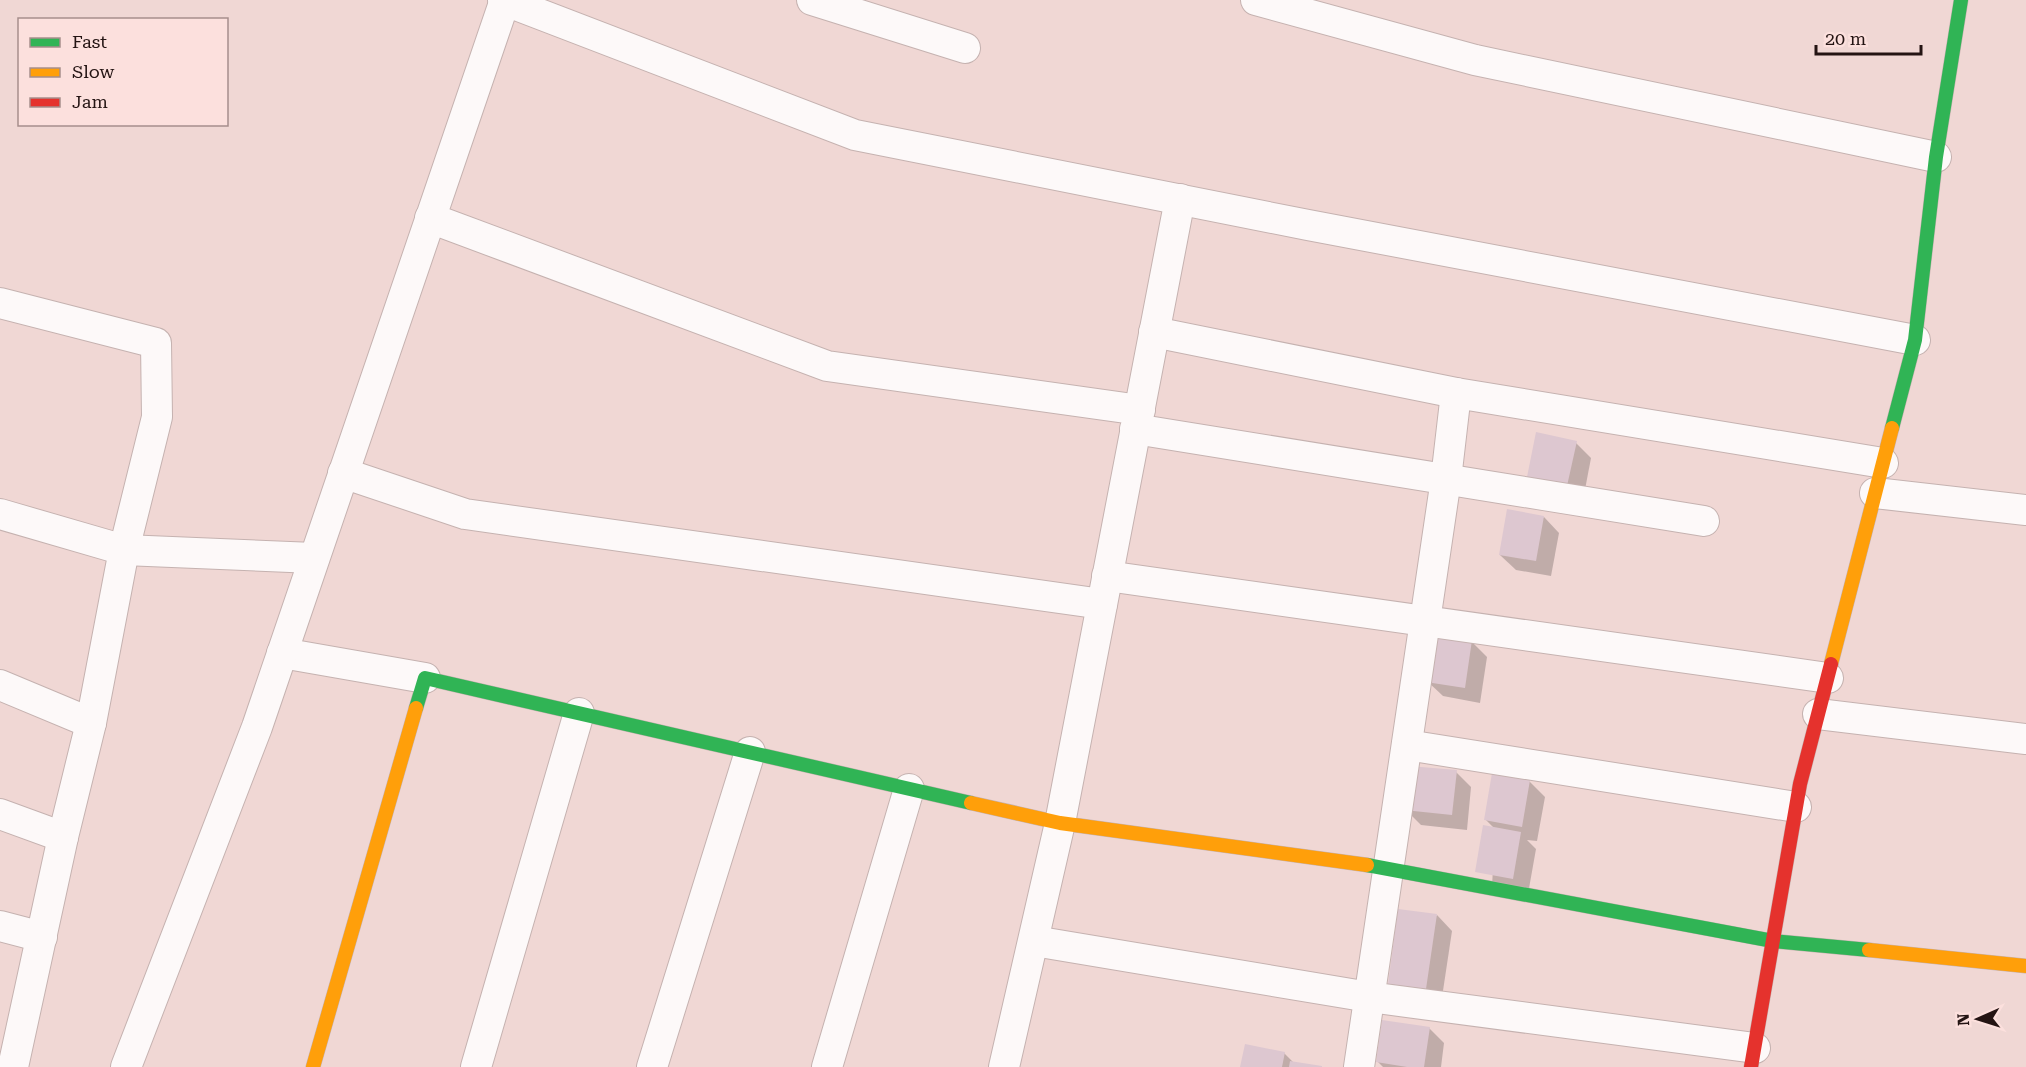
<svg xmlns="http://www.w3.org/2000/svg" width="2026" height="1067" font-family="'Roboto Serif',serif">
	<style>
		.shadow { fill: #0003 }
		.building { fill: #ddc7d0 }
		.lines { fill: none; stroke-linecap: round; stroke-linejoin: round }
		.street-casing { stroke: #c5b2b0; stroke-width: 32 }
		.fast-casing { stroke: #c5b2b0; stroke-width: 15 }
		.slow-casing { stroke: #c5b2b0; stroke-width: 15 }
		.jam-casing { stroke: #c5b2b0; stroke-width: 15 }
		.street { stroke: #fdf9f9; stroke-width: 30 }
		.fast { stroke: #30b455; stroke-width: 14 }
		.slow { stroke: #ff9f0a; stroke-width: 14 }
		.jam { stroke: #e5322d; stroke-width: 14 }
	</style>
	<rect width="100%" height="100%" fill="#f0d7d4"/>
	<g class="shadow">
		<path d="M1576,443L1591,458L1583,500L1544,492L1528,476Z"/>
		<path d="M1544,517L1559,533L1551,576L1516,570L1500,555Z"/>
		<path d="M1471,641L1487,657L1480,703L1443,696L1427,681Z"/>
		<path d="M1456,772L1471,787L1467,830L1421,825L1406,810Z"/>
		<path d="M1529,781L1545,797L1537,841L1527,840L1536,849L1528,894L1492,887L1495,829L1485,819Z"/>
		<path d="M1437,915L1452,931L1441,1004L1405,999L1389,983Z"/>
		<path d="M1429,1028L1444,1043L1441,1067H1383L1378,1062Z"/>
		<path d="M1284,1053L1294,1063L1321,1067H1242Z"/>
	</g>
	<g class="building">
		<path d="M1536,432L1577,441L1567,486L1527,477Z"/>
		<path d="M1507,509L1544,516L1536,561L1499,555Z"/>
		<path d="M1433,634L1472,640L1465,688L1426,682Z"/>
		<path d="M1409,766L1457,770L1452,815L1404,810Z"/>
		<path d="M1492,773L1530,780L1522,827L1484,820Z"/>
		<path d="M1483,825L1521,832L1513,879L1475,872Z"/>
		<path d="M1398,909L1437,914L1426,989L1388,984Z"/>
		<path d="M1382,1020L1430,1027L1424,1067H1407L1376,1062Z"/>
		<path d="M1245,1044L1285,1052L1282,1067H1240Z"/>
		<path d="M1290,1061L1322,1066V1067H1289Z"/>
	</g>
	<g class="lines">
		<g class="street-casing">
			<g id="street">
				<path d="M503,0L855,135L1308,225L1915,340"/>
				<path d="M812,0L965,48"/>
				<path d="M1256,0L1475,60L1936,157"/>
				<path d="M430,218L827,366L1140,410"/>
				<path d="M0,303L156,343L157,417L124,550L91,723L63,837L13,1067"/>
				<path d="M1154,332L1456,393L1883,463"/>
				<path d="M1135,429L1704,521"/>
				<path d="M343,473L465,514L1102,604"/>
				<path d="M1875,493L2026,510"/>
				<path d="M0,514L124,550L314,558"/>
				<path d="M1107,576L1828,678"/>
				<path d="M282,653L425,678"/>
				<path d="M0,685L91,723"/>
				<path d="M1818,714L2026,739"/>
				<path d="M1407,745L1796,807"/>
				<path d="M0,814L63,837"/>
				<path d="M0,926L42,937"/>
				<path d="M1034,941L1369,997L1755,1048"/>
				<path d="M126,1067L257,727L505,0"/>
				<path d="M476,1067L579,713"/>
				<path d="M652,1067L750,752"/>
				<path d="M827,1067L909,789"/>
				<path d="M1004,1067L1060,823L1180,199"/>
				<path d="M1359,1067L1446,479L1456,393"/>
			</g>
		</g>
		<g class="fast-casing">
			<g id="fast">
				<path d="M1892,428L1915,340L1936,157L1961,0"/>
				<path d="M416,708L425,678L971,803"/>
				<path d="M1367,865L1773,941L1869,950"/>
			</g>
		</g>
		<g class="slow-casing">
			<g id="slow">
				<path d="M1831,664L1892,428"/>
				<path d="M971,803L1060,823L1367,865"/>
				<path d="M1869,950L2026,966"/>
				<path d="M313,1067L416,708"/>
			</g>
		</g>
		<g class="jam-casing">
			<path id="jam" d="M1751,1067L1800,784L1831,664"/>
		</g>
		<use href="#street" class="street"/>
		<use href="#fast" class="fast"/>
		<use href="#slow" class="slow"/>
		<use href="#jam" class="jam"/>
	</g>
	<rect x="18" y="18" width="210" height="108" fill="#fce0dd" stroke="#a68e8c" stroke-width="1.5"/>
	<rect x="30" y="38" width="30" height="9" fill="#30b455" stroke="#a68e8c" stroke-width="1.5"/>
	<text x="72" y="48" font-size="18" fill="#241413">Fast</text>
	<rect x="30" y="68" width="30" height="9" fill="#ff9f0a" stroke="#a68e8c" stroke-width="1.5"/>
	<text x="72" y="78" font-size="18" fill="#241413">Slow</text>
	<rect x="30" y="98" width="30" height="9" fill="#e5322d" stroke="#a68e8c" stroke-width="1.5"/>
	<text x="72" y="108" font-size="18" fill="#241413">Jam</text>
	<g transform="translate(1978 1019) rotate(267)" stroke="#fce0dd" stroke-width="4.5" paint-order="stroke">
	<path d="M0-4.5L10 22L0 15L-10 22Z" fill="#241413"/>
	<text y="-9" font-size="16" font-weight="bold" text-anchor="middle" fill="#241413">N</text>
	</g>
	<path d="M1816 45v9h105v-9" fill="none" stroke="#241413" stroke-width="3"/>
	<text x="1825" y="45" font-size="18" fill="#241413" stroke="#fce0dd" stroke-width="4.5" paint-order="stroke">20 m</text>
</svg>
